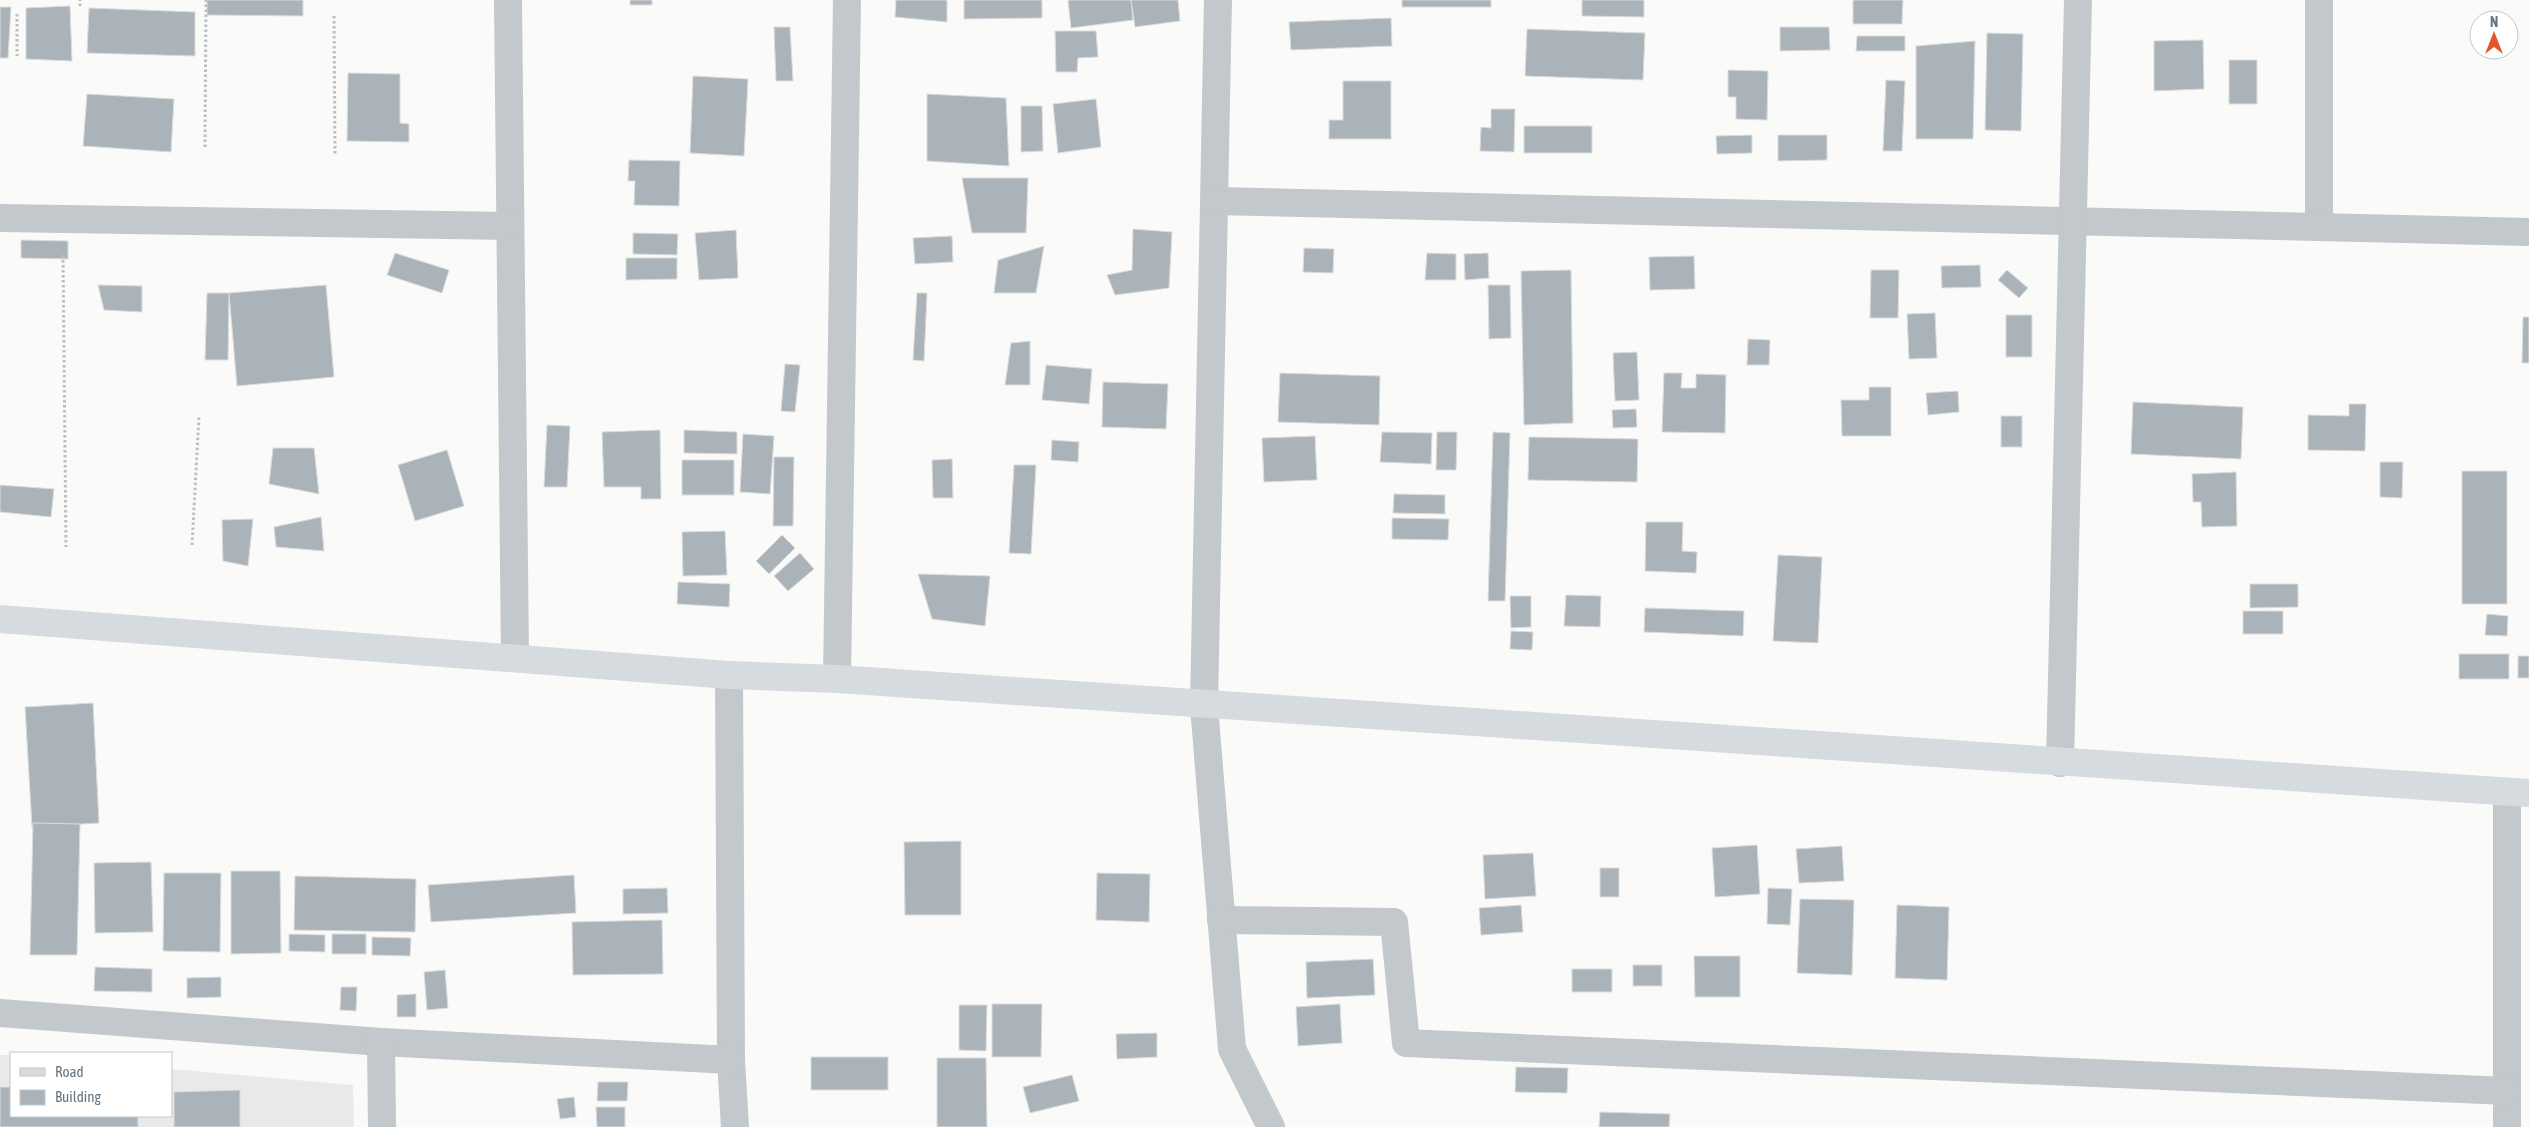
<svg xmlns="http://www.w3.org/2000/svg" width="2529" height="1127" font-family="'Asap Condensed',sans-serif">
	<style>
		.built { fill: #e8e9e9 }
		.building { fill: #aab3b9; stroke: #dcdcda }
		.lines { fill: none; stroke-linecap: round; stroke-linejoin: round }
		.path { stroke: #bbbfc2; stroke-width: 3; stroke-dasharray: 2.5 2.5; stroke-linecap: butt }
		.street { stroke: #c3c8cc; stroke-width: 28 }
		.secondary { stroke: #d6dbdf; stroke-width: 28 }
	</style>
	<rect width="100%" height="100%" fill="#fafaf8"/>
	<path class="built" d="M0,1055H11V1116H171V1069L353,1085L354,1127H0Z"/>
	<g class="building">
		<path d="M207,0H303V16L207,15Z"/>
		<rect x="630" y="0" width="22" height="5"/>
		<path d="M896,0H947V22L895,17Z"/>
		<path d="M964,0H1042V18L964,19Z"/>
		<path d="M1068,0H1131L1133,20L1071,28Z"/>
		<path d="M1131,0H1178L1180,21L1135,27Z"/>
		<rect x="1402" y="0" width="89" height="7"/>
		<path d="M1582,0H1644V17L1582,16Z"/>
		<path d="M1853,0H1903L1902,24H1853Z"/>
		<path d="M70,6L72,61L26,59V8Z"/>
		<path d="M0,7H11L8,58H0Z"/>
		<path d="M89,8L195,12V56L87,53Z"/>
		<path d="M1391,18L1392,46L1291,50L1289,22Z"/>
		<path d="M774,27H790L793,81H776Z"/>
		<path d="M1780,27H1829L1830,50L1780,51Z"/>
		<path d="M1527,29L1645,33L1643,80L1525,76Z"/>
		<path d="M1055,31H1096L1098,57L1078,58L1077,72H1056Z"/>
		<path d="M1987,33L2023,34L2021,131L1985,130Z"/>
		<path d="M1857,36H1905V51H1856Z"/>
		<path d="M2203,40L2204,89L2154,91V41Z"/>
		<path d="M1975,41L1973,139H1916V46Z"/>
		<rect x="2229" y="60" width="28" height="44"/>
		<path d="M1728,70L1768,71L1767,120L1736,119V97H1728Z"/>
		<path d="M348,73L400,74V123L409,124V142L347,141Z"/>
		<path d="M693,76L748,79L744,156L690,153Z"/>
		<path d="M1886,80L1905,81L1902,151H1883Z"/>
		<path d="M1343,81H1391V139H1329V120H1343Z"/>
		<path d="M87,94L174,99L171,152L83,146Z"/>
		<path d="M927,94L1006,98L1009,166L927,161Z"/>
		<path d="M1096,99L1101,147L1058,153L1053,104Z"/>
		<path d="M1021,106H1042L1043,151L1021,152Z"/>
		<path d="M1491,109H1515L1514,152L1480,151L1481,127L1491,128Z"/>
		<rect x="1524" y="126" width="68" height="27"/>
		<path d="M1752,135V153L1717,154L1716,136Z"/>
		<path d="M1778,135H1827V160L1778,161Z"/>
		<path d="M629,160L680,161L679,206L634,205L635,181H628Z"/>
		<path d="M962,178H1028L1026,233H972Z"/>
		<path d="M1133,229L1172,232L1169,288L1115,295L1107,275L1132,270Z"/>
		<path d="M736,230L738,278L699,280L695,233Z"/>
		<path d="M633,233L678,234L677,255L633,254Z"/>
		<path d="M952,236L953,262L915,264L913,238Z"/>
		<path d="M21,240L68,241V259L21,258Z"/>
		<path d="M1044,246L1036,293H994L998,260Z"/>
		<path d="M1304,248L1334,249L1333,273L1303,272Z"/>
		<path d="M395,253L449,270L442,293L387,275Z"/>
		<path d="M1427,253L1456,254V280H1425Z"/>
		<path d="M1488,253L1489,278L1465,280L1464,254Z"/>
		<path d="M1694,256L1695,289L1650,290L1649,257Z"/>
		<path d="M626,258H677V279L626,280Z"/>
		<path d="M1980,265L1981,287L1942,288L1941,266Z"/>
		<path d="M1571,270L1573,423L1524,425L1521,271Z"/>
		<path d="M1871,270H1899L1898,318H1870Z"/>
		<path d="M2007,270L2028,288L2019,298L1998,280Z"/>
		<path d="M98,285L142,286V312L104,310Z"/>
		<path d="M326,285L334,377L237,386L229,293Z"/>
		<path d="M1488,285H1510L1511,338L1489,339Z"/>
		<path d="M207,293H229L228,360H205Z"/>
		<path d="M917,293H927L924,361L913,360Z"/>
		<path d="M1935,313L1937,358L1909,359L1907,314Z"/>
		<rect x="2006" y="315" width="26" height="42"/>
		<path d="M2523,317H2529V363H2522Z"/>
		<path d="M1748,339L1770,340L1769,365H1747Z"/>
		<path d="M1030,341V385H1005L1011,343Z"/>
		<path d="M1637,352L1639,400L1615,401L1613,353Z"/>
		<path d="M785,364L800,365L795,412L781,411Z"/>
		<path d="M1046,365L1092,369L1089,404L1042,400Z"/>
		<path d="M1280,373L1380,376L1379,425L1278,422Z"/>
		<path d="M1664,373H1682L1681,388H1696V374L1726,375L1725,433L1662,432Z"/>
		<path d="M1103,382L1168,384L1166,429L1102,427Z"/>
		<path d="M1869,387H1891V436H1842L1841,400H1869Z"/>
		<path d="M1958,391L1959,412L1928,415L1926,393Z"/>
		<path d="M2133,402L2243,407L2241,459L2131,454Z"/>
		<path d="M2349,404H2366L2365,451L2308,450V415L2349,416Z"/>
		<path d="M1636,409L1637,427L1613,428L1612,410Z"/>
		<rect x="2001" y="416" width="21" height="31"/>
		<path d="M547,425L570,426L567,487H544Z"/>
		<path d="M660,430L661,499H641V487H604L602,432Z"/>
		<path d="M684,430L737,432V454L684,453Z"/>
		<path d="M1382,432L1432,433L1431,464L1380,462Z"/>
		<path d="M1437,432H1457L1456,470H1436Z"/>
		<path d="M1493,432L1510,433L1505,601H1488Z"/>
		<path d="M743,434L774,436L770,494L740,492Z"/>
		<path d="M1315,436L1317,480L1264,482L1262,438Z"/>
		<path d="M1529,437L1638,439L1637,482L1528,480Z"/>
		<path d="M1052,440L1079,442L1078,462L1051,460Z"/>
		<path d="M273,448H314L319,494L269,484Z"/>
		<path d="M447,450L464,506L415,521L398,465Z"/>
		<path d="M774,457H794L793,526H773Z"/>
		<path d="M952,459L953,498H933L932,460Z"/>
		<rect x="682" y="460" width="52" height="35"/>
		<path d="M2380,462H2403L2402,498L2380,497Z"/>
		<path d="M1014,465H1036L1031,554L1009,553Z"/>
		<rect x="2462" y="471" width="45" height="133"/>
		<path d="M2236,472L2237,526L2202,527L2201,502H2193L2192,474Z"/>
		<path d="M0,485L54,489L51,517L0,512Z"/>
		<path d="M1394,494L1445,495V514L1393,513Z"/>
		<path d="M321,517L324,551L276,547L274,527Z"/>
		<path d="M1392,518L1449,519L1448,540L1392,539Z"/>
		<path d="M253,519L248,566L223,561L222,520Z"/>
		<path d="M1646,522H1683L1682,551L1697,552L1696,573L1645,571Z"/>
		<path d="M725,531L727,575L683,576L682,532Z"/>
		<path d="M782,535L795,548L769,574L756,561Z"/>
		<path d="M800,553L814,569L788,591L774,576Z"/>
		<path d="M1778,555L1822,557L1818,643L1773,641Z"/>
		<path d="M918,574L990,576L985,626L932,619Z"/>
		<path d="M678,582L730,584L729,607L677,604Z"/>
		<path d="M2250,584H2298V607L2250,608Z"/>
		<path d="M1566,595L1601,596L1600,627L1564,626Z"/>
		<path d="M1510,596H1531V627L1511,628Z"/>
		<path d="M1645,608L1744,611L1743,636L1644,632Z"/>
		<rect x="2243" y="611" width="40" height="23"/>
		<path d="M2487,614L2508,616L2507,636L2485,635Z"/>
		<path d="M1511,631L1533,632L1532,650L1510,649Z"/>
		<rect x="2459" y="654" width="50" height="25"/>
		<rect x="2518" y="656" width="11" height="22"/>
		<path d="M93,703L99,823L32,827L25,707Z"/>
		<path d="M33,823L80,824L77,955H30Z"/>
		<path d="M961,841V915H905L904,842Z"/>
		<path d="M1757,845L1760,894L1715,897L1712,848Z"/>
		<path d="M1842,846L1844,881L1799,883L1796,849Z"/>
		<path d="M1533,853L1536,896L1485,899L1483,855Z"/>
		<path d="M151,862L153,932L95,933L94,863Z"/>
		<rect x="1600" y="868" width="19" height="29"/>
		<path d="M231,871H280L281,953L231,954Z"/>
		<path d="M164,873H221L220,952L163,951Z"/>
		<path d="M1097,873L1150,874L1149,922L1096,920Z"/>
		<path d="M574,875L576,913L431,922L428,885Z"/>
		<path d="M295,876L416,879L415,932L294,930Z"/>
		<path d="M667,888L668,913L623,914V889Z"/>
		<path d="M1768,888L1792,889L1790,925L1767,924Z"/>
		<path d="M1800,899L1854,900L1852,975L1797,973Z"/>
		<path d="M1521,905L1523,932L1481,935L1479,908Z"/>
		<path d="M1897,905L1949,907L1947,980L1895,978Z"/>
		<path d="M662,920L663,974L573,975L572,922Z"/>
		<path d="M289,934L325,935V952L289,951Z"/>
		<rect x="332" y="934" width="34" height="20"/>
		<path d="M372,937L411,938L410,956L372,955Z"/>
		<path d="M1694,956H1740V997H1695Z"/>
		<path d="M1373,959L1375,995L1307,998L1306,962Z"/>
		<rect x="1633" y="965" width="29" height="21"/>
		<path d="M95,967L152,969V992L94,991Z"/>
		<rect x="1572" y="969" width="40" height="23"/>
		<path d="M445,970L448,1008L427,1010L424,972Z"/>
		<path d="M221,977V997L187,998V978Z"/>
		<path d="M341,987H357L356,1011L340,1010Z"/>
		<path d="M416,994V1017H397V995Z"/>
		<path d="M992,1004H1042L1041,1057H992Z"/>
		<path d="M1340,1004L1342,1043L1298,1046L1296,1007Z"/>
		<path d="M959,1005H987L986,1051L959,1050Z"/>
		<path d="M1157,1033V1057L1117,1059L1116,1034Z"/>
		<rect x="811" y="1057" width="77" height="33"/>
		<path d="M937,1058H986L987,1127H937Z"/>
		<path d="M1516,1067L1568,1068L1567,1093L1515,1092Z"/>
		<path d="M1072,1075L1079,1101L1030,1113L1023,1087Z"/>
		<path d="M598,1082H628L627,1101H597Z"/>
		<path d="M0,1087H11V1116H138V1127H0Z"/>
		<path d="M240,1090V1127H174V1092Z"/>
		<path d="M574,1097L576,1117L560,1119L557,1099Z"/>
		<path d="M596,1107H625V1127H597Z"/>
		<path d="M1600,1112L1670,1114L1669,1127H1599Z"/>
	</g>
	<g class="lines">
		<g class="path">
			<path d="M80,6V0"/>
			<path d="M17,14V56"/>
			<path d="M334,16L335,154"/>
			<path d="M205,147L206,0"/>
			<path d="M63,255L66,547"/>
			<path d="M192,545L199,416"/>
		</g>
		<g class="street">
			<path d="M508,0L515,658"/>
			<path d="M1218,0L1204,706L1232,1049L1271,1127"/>
			<path d="M2319,0V227"/>
			<path d="M1214,201L2529,232"/>
			<path d="M0,218L510,226"/>
			<path d="M729,675L731,1060L735,1127"/>
			<path d="M837,679L847,0"/>
			<path d="M2060,763L2078,0"/>
			<path d="M2507,793V1127"/>
			<path d="M1221,920L1394,922L1406,1043L2507,1091"/>
			<path d="M0,1013L381,1042L731,1060"/>
			<path d="M381,1042L382,1127"/>
		</g>
		<path class="secondary" d="M0,619L729,675L837,679L2529,793"/>
	</g>
	<rect x="10" y="1052" width="162" height="65" fill="#ffffff" stroke="#c1c8cd"/>
	<rect x="20" y="1068" width="25" height="8" fill="#d6dbdf" stroke="#c1c8cd"/>
	<text x="55" y="1077" font-size="15" fill="#657683">Road</text>
	<rect x="20" y="1090" width="25" height="15" fill="#aab3b9" stroke="#c1c8cd"/>
	<text x="55" y="1102" font-size="15" fill="#657683">Building</text>
	<g transform="translate(2494 35)"><circle r="24" fill="#ffffff" stroke="#c1c8cd"/>
	<path d="M0-4L9 19L0 12L-9 19Z" fill="#e4572e"/>
	<text y="-8" font-size="14" font-weight="bold" text-anchor="middle" fill="#657683">N</text>
	</g>
</svg>
